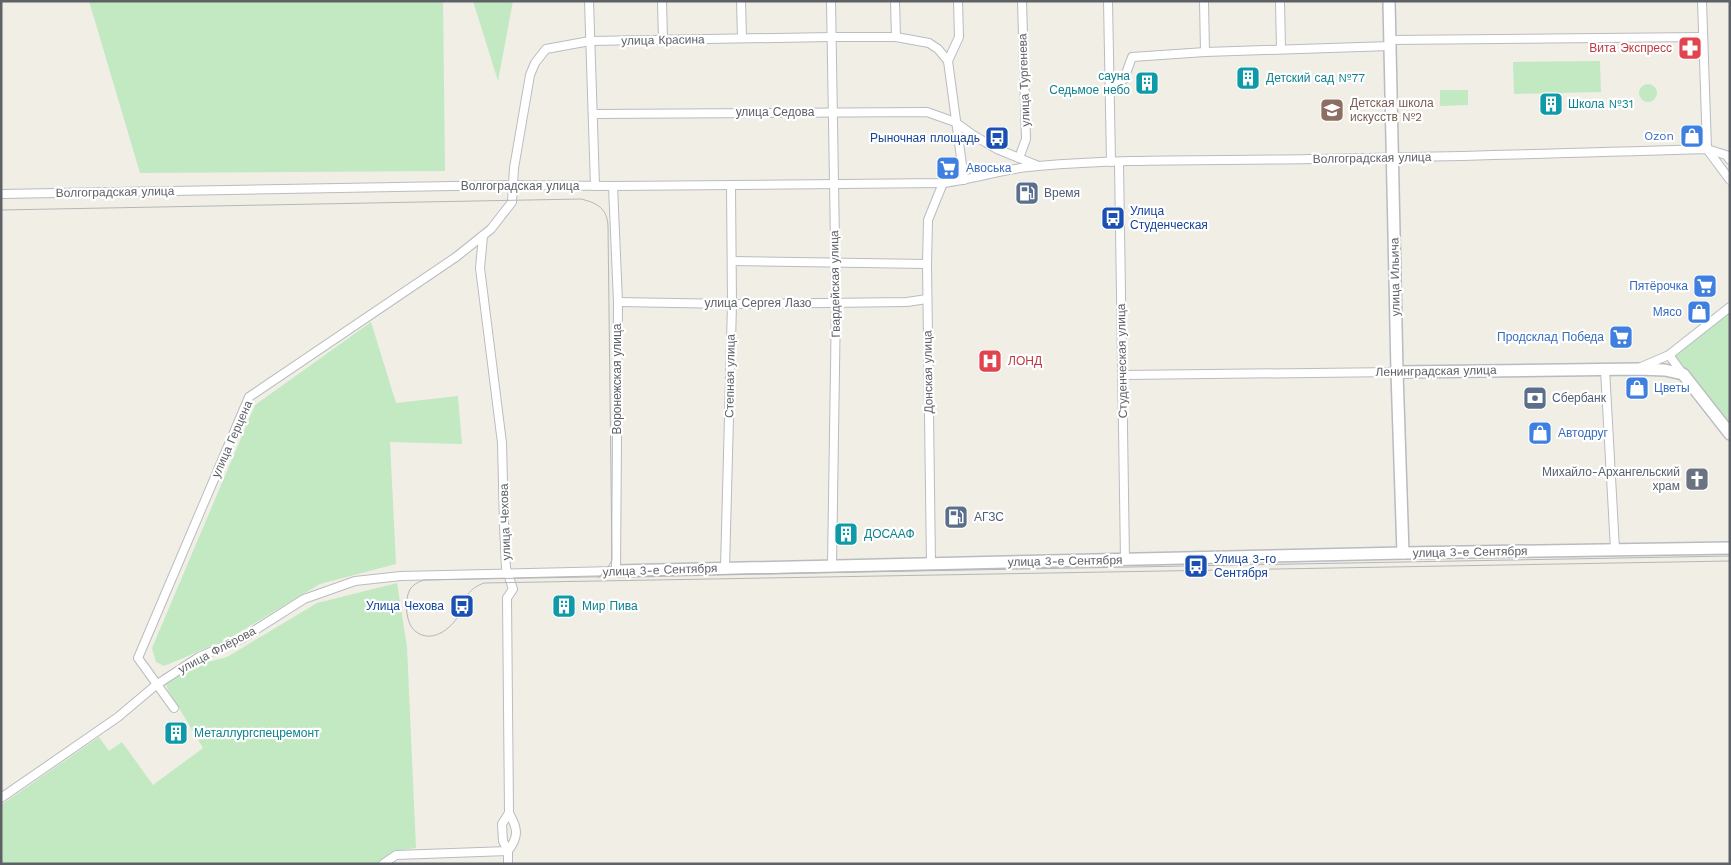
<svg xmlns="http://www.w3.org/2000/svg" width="1731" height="865" font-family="'Work Sans',sans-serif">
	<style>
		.green { fill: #c2e9c2 }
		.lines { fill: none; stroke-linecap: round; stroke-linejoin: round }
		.street-casing { stroke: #b9bcc0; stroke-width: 10 }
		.secondary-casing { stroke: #b8bbc0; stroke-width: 14 }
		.street { stroke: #fff; stroke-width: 8 }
		.secondary { stroke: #fff; stroke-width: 11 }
		.tram { stroke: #b5b6b7; stroke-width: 1 }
		.labels { text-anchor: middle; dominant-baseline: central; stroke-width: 4.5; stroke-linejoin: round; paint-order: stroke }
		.street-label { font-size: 12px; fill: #5e6267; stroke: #fff }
		.health-label { font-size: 12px; fill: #be3a42; stroke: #fff; text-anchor: end }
		.culture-label { font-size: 12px; fill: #0d838f; stroke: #fff; text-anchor: start }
		.education-label { font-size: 12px; fill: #785e54; stroke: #fff; text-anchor: start }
		.shop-label { font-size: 12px; fill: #366cbe; stroke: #fff; text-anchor: end }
		.transit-label { font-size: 12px; fill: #164399; stroke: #fff; text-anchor: end }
		.service-label { font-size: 12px; fill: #4e5e75; stroke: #fff; text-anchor: start }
		.worship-label { font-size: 12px; fill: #5b616d; stroke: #fff; text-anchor: end }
	</style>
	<rect width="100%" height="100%" fill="#f1eee6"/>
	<g class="green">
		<path d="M89,1H443L445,171L140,173Z"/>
		<path d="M473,1H513L498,81Z"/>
		<path d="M1600,61L1601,92L1514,94L1513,62Z"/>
		<circle cx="1648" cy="93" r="9"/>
		<path d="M1440,90H1468V105L1440,106Z"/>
		<path d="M1730,309V426L1673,354Z"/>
		<path d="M371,322L396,403L458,396L462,444L390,442L396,564L320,584L228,639L164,666L156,662L152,648L255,405Z"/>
		<path d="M397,583L407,647L416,848L394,851L376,864H1V805L99,737L109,751L122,742L153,785L203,748L168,690L162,674L227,657L317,603Z"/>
	</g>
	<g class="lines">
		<g class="street-casing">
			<g id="street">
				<path d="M589,1L595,186"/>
				<path d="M662,1L663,40"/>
				<path d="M741,1L742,38"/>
				<path d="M831,1L836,303L832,566"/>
				<path d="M895,1L896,37"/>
				<path d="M1108,1L1111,162"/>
				<path d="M1204,1L1205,52"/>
				<path d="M1280,1L1281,49"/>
				<path d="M1702,1L1707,149L1730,180"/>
				<path d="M1390,40L1702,37"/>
				<path d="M948,61L959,37L958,1"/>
				<path d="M1109,89L1124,79L1132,57L1205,52L1390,46"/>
				<path d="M593,114L927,112L955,122L973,135L997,149L1036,165"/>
				<path d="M1019,158L1026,139L1022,1"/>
				<path d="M1119,162L1125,560"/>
				<path d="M1,194L513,185L613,186L943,183C975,179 1006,168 1038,166C1128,158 1220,161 1311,159C1443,157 1575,153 1707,149L1726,155L1730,160"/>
				<path d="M483,236L480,268L502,443L504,526L506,568L513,589L507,598L509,813L502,824L503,841L508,851V864"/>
				<path d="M732,261L927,264"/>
				<path d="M618,302L732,304L907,302L927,299"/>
				<path d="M1669,355L1683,374"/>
				<path d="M1641,367L1669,355L1730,307"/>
				<path d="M1605,369L1615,549"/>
				<path d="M1123,375L1397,372"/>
				<path d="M931,564L927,264L928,220L943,183"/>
				<path d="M725,568L732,304L731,185"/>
				<path d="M174,708L138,658L249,397L456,257L491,229L512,202L514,168L530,75L535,63L546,49L590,41L832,37H896L929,43L938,49L948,61L964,180"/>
				<path d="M1,798L118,717L156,685L199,657L241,639L304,599L355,581L401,576L616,571L618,302L613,186"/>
				<path d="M383,864L396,855L508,851C519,836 518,829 509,813"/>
			</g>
		</g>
		<g class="secondary-casing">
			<g id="secondary">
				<path d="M1389,1L1397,372L1403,553"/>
				<path d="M1397,372L1638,369L1665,370L1683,374L1730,434"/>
				<path d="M616,571L1403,553L1730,548"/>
			</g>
		</g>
		<use href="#street" class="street"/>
		<use href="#secondary" class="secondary"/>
		<g class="tram">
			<path d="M1,210L581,199C597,203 607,208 608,226L612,560L607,569L598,578"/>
			<path d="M1730,556L424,580C419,582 415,583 411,588C404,597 405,623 415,631C431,644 450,630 459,615C462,609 463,602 466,597C470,590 476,586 484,583L1730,561"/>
		</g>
	</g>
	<defs>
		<g id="pharmacy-square" transform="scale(1.25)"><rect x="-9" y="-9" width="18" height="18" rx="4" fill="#e0444e" stroke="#fff"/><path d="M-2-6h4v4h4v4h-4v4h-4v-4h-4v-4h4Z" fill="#fff"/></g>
		<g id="building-square" transform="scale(1.25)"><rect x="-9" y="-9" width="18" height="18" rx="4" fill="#0f9aa8" stroke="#fff"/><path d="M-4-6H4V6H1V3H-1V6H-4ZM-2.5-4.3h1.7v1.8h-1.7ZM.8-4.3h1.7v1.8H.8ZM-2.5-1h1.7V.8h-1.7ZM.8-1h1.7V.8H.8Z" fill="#fff"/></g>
		<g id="school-square" transform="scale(1.25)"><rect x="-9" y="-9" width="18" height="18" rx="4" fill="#8d6e63" stroke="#fff"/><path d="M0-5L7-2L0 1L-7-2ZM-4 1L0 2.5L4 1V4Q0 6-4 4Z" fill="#fff"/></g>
		<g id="shop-square" transform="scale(1.25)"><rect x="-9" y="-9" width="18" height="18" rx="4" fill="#3f7fe0" stroke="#fff"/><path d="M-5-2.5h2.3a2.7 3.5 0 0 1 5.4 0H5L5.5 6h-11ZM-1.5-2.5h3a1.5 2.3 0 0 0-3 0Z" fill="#fff"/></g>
		<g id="bus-square" transform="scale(1.25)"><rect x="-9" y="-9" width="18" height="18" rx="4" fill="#1a4fb4" stroke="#fff"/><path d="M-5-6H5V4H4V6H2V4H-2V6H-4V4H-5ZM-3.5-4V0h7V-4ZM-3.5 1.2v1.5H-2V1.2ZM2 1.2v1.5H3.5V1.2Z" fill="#fff"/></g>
		<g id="supermarket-square" transform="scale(1.25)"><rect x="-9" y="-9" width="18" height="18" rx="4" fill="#3f7fe0" stroke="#fff"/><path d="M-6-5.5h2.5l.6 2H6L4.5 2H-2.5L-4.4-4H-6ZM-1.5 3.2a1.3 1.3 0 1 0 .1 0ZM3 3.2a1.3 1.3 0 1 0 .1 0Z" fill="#fff"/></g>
		<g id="fuel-square" transform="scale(1.25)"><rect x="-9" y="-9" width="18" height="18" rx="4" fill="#5c6f8a" stroke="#fff"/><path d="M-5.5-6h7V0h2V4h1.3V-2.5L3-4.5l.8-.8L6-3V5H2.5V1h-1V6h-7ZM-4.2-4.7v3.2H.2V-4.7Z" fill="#fff"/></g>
		<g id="hospital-square" transform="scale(1.25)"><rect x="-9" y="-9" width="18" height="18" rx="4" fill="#e0444e" stroke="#fff"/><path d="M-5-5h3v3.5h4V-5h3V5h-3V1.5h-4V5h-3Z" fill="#fff"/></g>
		<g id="bank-square" transform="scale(1.25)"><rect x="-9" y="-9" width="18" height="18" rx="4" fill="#5c6f8a" stroke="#fff"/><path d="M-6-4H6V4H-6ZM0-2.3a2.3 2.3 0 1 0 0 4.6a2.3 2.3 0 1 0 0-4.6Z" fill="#fff"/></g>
		<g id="church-square" transform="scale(1.25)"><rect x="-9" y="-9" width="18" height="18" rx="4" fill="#6b7280" stroke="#fff"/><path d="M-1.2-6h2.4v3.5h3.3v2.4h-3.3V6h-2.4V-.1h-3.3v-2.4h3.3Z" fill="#fff"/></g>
	</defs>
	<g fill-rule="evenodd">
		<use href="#pharmacy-square" x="1690" y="48"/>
		<use href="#building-square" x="1248" y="78"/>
		<use href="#building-square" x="1147" y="83"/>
		<use href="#building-square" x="1551" y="104"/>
		<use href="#school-square" x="1332" y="110"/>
		<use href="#shop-square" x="1692" y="136"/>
		<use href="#bus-square" x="997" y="138"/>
		<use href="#supermarket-square" x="948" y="168"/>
		<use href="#fuel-square" x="1027" y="193"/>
		<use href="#bus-square" x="1113" y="218"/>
		<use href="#supermarket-square" x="1705" y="286"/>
		<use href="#shop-square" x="1699" y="312"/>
		<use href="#supermarket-square" x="1621" y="337"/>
		<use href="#hospital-square" x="990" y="361"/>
		<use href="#shop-square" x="1637" y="388"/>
		<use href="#bank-square" x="1535" y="398"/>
		<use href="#shop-square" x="1540" y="433"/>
		<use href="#church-square" x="1697" y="479"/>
		<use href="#fuel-square" x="956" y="517"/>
		<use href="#building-square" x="846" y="534"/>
		<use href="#bus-square" x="1196" y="566"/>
		<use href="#bus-square" x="462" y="606"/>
		<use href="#building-square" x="564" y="606"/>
		<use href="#building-square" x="176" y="733"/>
	</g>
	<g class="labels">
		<g class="street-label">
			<text transform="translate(663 40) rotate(-1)">улица Красина</text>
			<text transform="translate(1024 80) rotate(-92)">улица Тургенева</text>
			<text x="775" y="112">улица Седова</text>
			<text transform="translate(1372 158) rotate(-1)">Волгоградская улица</text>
			<text x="520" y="186">Волгоградская улица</text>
			<text transform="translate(115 192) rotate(-1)">Волгоградская улица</text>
			<text transform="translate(1395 277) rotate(-91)">улица Ильича</text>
			<text transform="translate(835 284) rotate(-91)">Гвардейская улица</text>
			<text x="758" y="303">улица Сергея Лазо</text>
			<text transform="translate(1122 361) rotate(-91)">Студенческая улица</text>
			<text transform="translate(1436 371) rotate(-1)">Ленинградская улица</text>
			<text transform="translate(928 372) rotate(-91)">Донская улица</text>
			<text transform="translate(730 376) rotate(-89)">Степная улица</text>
			<text transform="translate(617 379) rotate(-90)">Воронежская улица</text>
			<text transform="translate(232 439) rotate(-66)">улица Герцена</text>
			<text transform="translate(505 522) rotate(-92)">улица Чехова</text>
			<text transform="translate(1470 552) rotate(-1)">улица 3-е Сентября</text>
			<text transform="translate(1065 561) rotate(-1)">улица 3-е Сентября</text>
			<text transform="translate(660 570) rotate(-2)">улица 3-е Сентября</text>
			<text transform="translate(217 650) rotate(-28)">улица Флёрова</text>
		</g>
		<g class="health-label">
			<text x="1672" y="48">Вита Экспресс</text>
			<text x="1008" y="361" text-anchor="start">ЛОНД</text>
		</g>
		<g class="culture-label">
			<text x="1130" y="76" text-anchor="end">сауна<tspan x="1130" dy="14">Седьмое небо</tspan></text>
			<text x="1266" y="78">Детский сад №77</text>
			<text x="1568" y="104">Школа №31</text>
			<text x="864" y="534">ДОСААФ</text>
			<text x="582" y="606">Мир Пива</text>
			<text x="194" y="733">Металлургспецремонт</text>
		</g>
		<g class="education-label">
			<text x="1350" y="103">Детская школа<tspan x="1350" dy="14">искусств №2</tspan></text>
		</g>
		<g class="shop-label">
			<text x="1674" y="136">Ozon</text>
			<text x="966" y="168" text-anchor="start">Авоська</text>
			<text x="1688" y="286">Пятёрочка</text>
			<text x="1682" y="312">Мясо</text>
			<text x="1604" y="337">Продсклад Победа</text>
			<text x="1654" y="388" text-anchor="start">Цветы</text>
			<text x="1558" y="433" text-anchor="start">Автодруг</text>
		</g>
		<g class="transit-label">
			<text x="980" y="138">Рыночная площадь</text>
			<text x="1130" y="211" text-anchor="start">Улица<tspan x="1130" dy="14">Студенческая</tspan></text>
			<text x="1214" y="559" text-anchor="start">Улица 3-го<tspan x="1214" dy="14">Сентября</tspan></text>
			<text x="444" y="606">Улица Чехова</text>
		</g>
		<g class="service-label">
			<text x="1044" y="193">Время</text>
			<text x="1552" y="398">Сбербанк</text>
			<text x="974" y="517">АГЗС</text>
		</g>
		<g class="worship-label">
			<text x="1680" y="472">Михайло-Архангельский<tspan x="1680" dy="14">храм</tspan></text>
		</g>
	</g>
	<rect width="1731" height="865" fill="none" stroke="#5e6267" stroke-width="5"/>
</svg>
